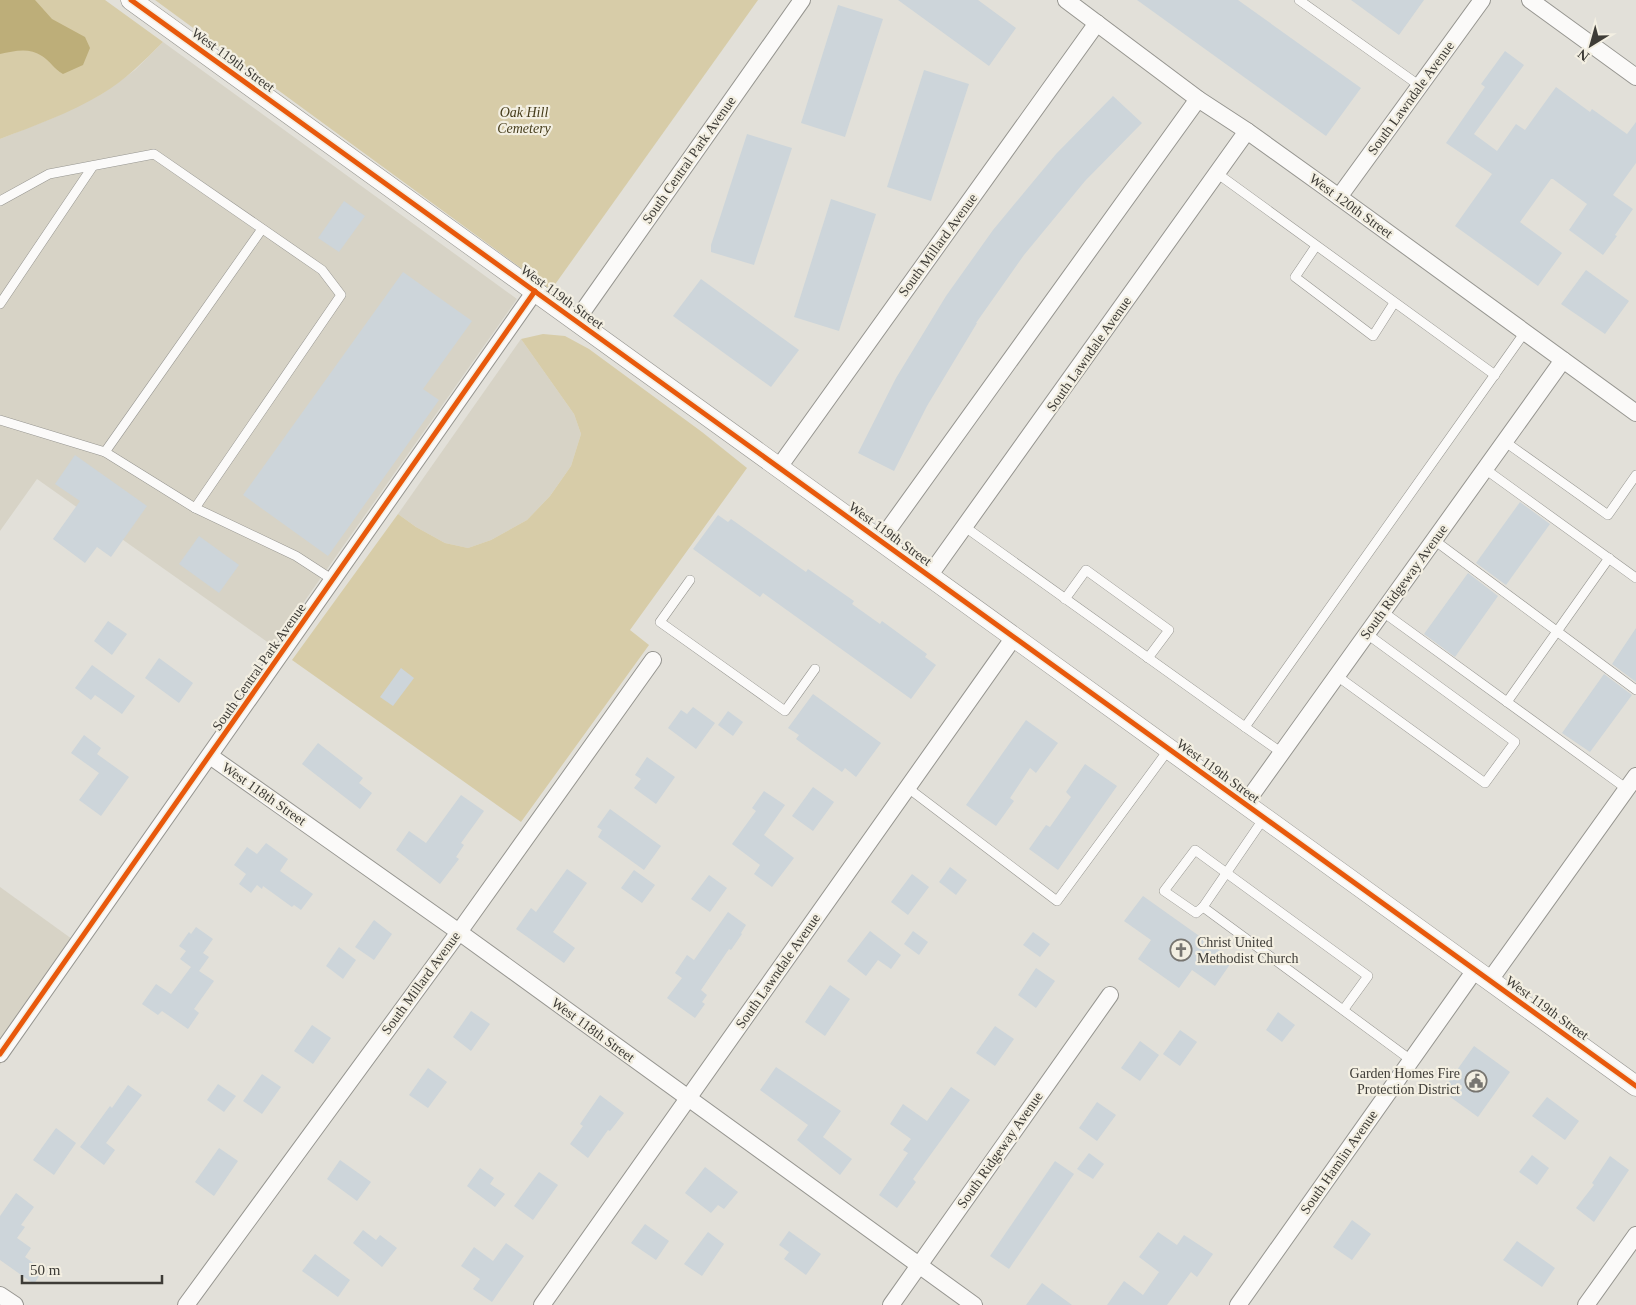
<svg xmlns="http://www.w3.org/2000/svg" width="1636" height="1305" font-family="Georgia,serif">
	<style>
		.built { fill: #d7d3c6 }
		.green { fill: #d7cca8 }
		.water { fill: #bdae79 }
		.building { fill: #cdd5da }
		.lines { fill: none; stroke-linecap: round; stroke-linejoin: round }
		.service-casing { stroke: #969590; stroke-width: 10 }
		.minor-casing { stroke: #969590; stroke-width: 18 }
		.tertiary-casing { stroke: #969590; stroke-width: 21 }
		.service { stroke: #fbfaf9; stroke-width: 9 }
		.minor { stroke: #fbfaf9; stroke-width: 16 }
		.tertiary { stroke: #fbfaf9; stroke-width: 20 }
		.cycleway-casing { stroke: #f3efe2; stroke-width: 8 }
		.cycleway { stroke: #e8590c; stroke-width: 5 }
		.labels { text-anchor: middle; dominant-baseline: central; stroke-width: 4.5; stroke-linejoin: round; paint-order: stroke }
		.street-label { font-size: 14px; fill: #3e3c37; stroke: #f3efe2 }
		.park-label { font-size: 14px; font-style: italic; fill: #453c1b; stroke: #f3efe2 }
		.poi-label { font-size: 14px; fill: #3e3c37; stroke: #f3efe2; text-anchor: start }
	</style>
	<rect width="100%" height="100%" fill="#e2e0d9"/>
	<g class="built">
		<path d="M163,42L517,299L273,646L37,479L0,531V139L53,118L102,94L135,70Z"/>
		<path d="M521,339L574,414L581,434L571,466L550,496L527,520L491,540L468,548L445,543L416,527L398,514Z"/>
		<path d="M0,887L83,947L0,1065Z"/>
	</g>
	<g class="green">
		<path d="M0,0H105L163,42C144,61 125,80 102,94C70,113 34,126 0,139Z"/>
		<path d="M155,0H758L551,290Z"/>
		<path d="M543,334L565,336L589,349L702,432L747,468L630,630L649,645L521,822L292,660L398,514L416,527L445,543L468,548L491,540L527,520L550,496L571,466L581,434L574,414L521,339Z"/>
	</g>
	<path class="water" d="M0,0H35L52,19L85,37L90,48L83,65L63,74C54,69 50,61 42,56C29,47 14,51 0,54Z"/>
	<g class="building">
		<path d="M898,0H978L1016,28L989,66Z"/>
		<path d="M1137,0H1238L1361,88L1326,136Z"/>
		<path d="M1351,0H1424L1399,35Z"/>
		<path d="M838,5L883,19L845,137L801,123Z"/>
		<path d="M1505,51L1524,65L1474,134L1497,151L1516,124L1525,130L1556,87L1590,112L1592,109L1627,134L1636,122V163L1613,195L1633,209L1615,235L1617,236L1603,255L1569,230L1587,204L1553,179H1551L1520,222L1562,253L1538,286L1455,226L1492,174L1446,143L1485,87L1481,84Z"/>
		<path d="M924,70L969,84L931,201L887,187Z"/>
		<path d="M1113,96L1142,123L1085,181L1024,255L976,323H977L927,406L894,471L858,453L896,378L946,296L993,230L1056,154Z"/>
		<path d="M747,134L792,148L754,265L711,252V245Z"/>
		<path d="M831,199L876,214L839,331L794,317Z"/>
		<path d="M344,201L365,216L339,252L318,238Z"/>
		<path d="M1586,270L1629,301L1605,334L1561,304Z"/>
		<path d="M403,272L472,321L423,389L439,400L328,556L243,495Z"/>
		<path d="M701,279L799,350L771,387L673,316Z"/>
		<path d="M75,455L147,506L111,557L97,547L85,563L53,539L80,501L55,484Z"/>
		<path d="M1520,502L1550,524L1506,585L1476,563Z"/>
		<path d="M718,515L728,522L731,519L806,572L808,569L854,601L852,604L880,624L882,621L927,654L925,657L936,665L911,699L763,593L760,597L693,549Z"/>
		<path d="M199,536L239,565L219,593L179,564Z"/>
		<path d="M1468,573L1498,596L1455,657L1424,634Z"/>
		<path d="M108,621L127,634L112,655L94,641Z"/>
		<path d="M1636,628V682L1612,664Z"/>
		<path d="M159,658L193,683L179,703L145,678Z"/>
		<path d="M92,665L135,696L122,714L95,695L91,700L75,688Z"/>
		<path d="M401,668L414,678L393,706L380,697Z"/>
		<path d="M1604,674L1632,695L1590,752L1562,733Z"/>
		<path d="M813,694L881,743L856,777L845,768L842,772L811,750L796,739L799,735L788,728Z"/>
		<path d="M693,707L715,723L696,749L668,728L681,710L687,714Z"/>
		<path d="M728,711L743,722L733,736L718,725Z"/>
		<path d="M1026,720L1058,743L1036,773L1030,768L1010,798L1014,801L996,826L966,805Z"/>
		<path d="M84,735L101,748L97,754L129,777L101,816L79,800L99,773L71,753Z"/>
		<path d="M318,743L363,778L359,783L372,793L360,809L302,764Z"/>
		<path d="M647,757L675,777L656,804L634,788L641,779L635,775Z"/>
		<path d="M1085,764L1117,786L1058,870L1029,849L1046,825L1050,827L1071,797L1066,792Z"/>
		<path d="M813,787L834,802L813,831L792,816Z"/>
		<path d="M764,791L785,805L764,835L794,858L772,887L754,874L760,865L732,844L756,811L752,808Z"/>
		<path d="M461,795L484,811L461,843L464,845L456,857L459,859L440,884L396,850L409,831L426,843Z"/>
		<path d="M610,809L661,846L644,870L598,837L602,830L597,827Z"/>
		<path d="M266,843L288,859L280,871L313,894L301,910L294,905L292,907L263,886L262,889L257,885L251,893L239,884L246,874L234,865L247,847L257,854Z"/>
		<path d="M950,867L967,880L956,895L939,882Z"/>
		<path d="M567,869L587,883L553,932L575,948L564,963L516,929L531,908L536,912Z"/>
		<path d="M634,870L655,885L642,903L621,888Z"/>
		<path d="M912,874L929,887L908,915L891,902Z"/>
		<path d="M709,875L727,888L710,912L691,899Z"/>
		<path d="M1143,896L1233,960L1215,986L1192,970L1179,988L1138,959L1151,940L1124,921Z"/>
		<path d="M728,912L746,925L741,933L742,934L731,950L729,949L701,990L707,995L702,1002L705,1004L695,1018L667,998L682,978L675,973L687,955L694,960Z"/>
		<path d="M374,920L392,934L374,960L355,947Z"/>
		<path d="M196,927L213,939L203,953L209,957L199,971L214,981L194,1009L199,1013L188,1029L162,1011L158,1015L142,1004L156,984L171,994L191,967L180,959L186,951L179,946L189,932L191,934Z"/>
		<path d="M870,931L901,955L891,969L878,960L866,976L847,961Z"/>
		<path d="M913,931L928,942L919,955L904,944Z"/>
		<path d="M1033,932L1050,944L1040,957L1023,945Z"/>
		<path d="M339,947L356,960L343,979L326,966Z"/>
		<path d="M1036,968L1055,981L1036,1008L1018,995Z"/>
		<path d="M830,985L850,999L825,1036L805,1022Z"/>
		<path d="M471,1011L490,1024L471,1051L453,1037Z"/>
		<path d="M1278,1012L1295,1025L1282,1042L1266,1030Z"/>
		<path d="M312,1025L331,1038L313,1064L294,1051Z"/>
		<path d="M995,1026L1014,1039L995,1066L976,1053Z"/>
		<path d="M1180,1030L1197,1042L1180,1066L1163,1054Z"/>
		<path d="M1140,1041L1159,1055L1140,1081L1121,1068Z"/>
		<path d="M1474,1046L1510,1072L1478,1117L1442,1091Z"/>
		<path d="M776,1067L841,1111L823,1137L852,1159L840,1175L797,1140L808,1125L760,1090Z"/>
		<path d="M428,1068L447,1082L428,1108L409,1095Z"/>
		<path d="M262,1074L281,1087L262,1114L243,1101Z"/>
		<path d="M218,1084L236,1096L224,1112L207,1100Z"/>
		<path d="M128,1085L142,1095L106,1143L115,1150L104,1165L80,1147L110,1106L112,1108Z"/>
		<path d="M951,1087L970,1100L913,1179L916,1182L897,1208L879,1195L908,1153L903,1150L911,1139L890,1124L903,1104L927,1121Z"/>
		<path d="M600,1095L624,1113L610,1131L608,1130L588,1158L570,1144L583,1126L580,1124Z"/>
		<path d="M1547,1097L1579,1121L1565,1140L1532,1116Z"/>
		<path d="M1097,1102L1116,1115L1097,1141L1079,1128Z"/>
		<path d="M56,1128L76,1143L54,1175L33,1160Z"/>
		<path d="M219,1148L238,1161L214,1196L195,1182Z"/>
		<path d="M1089,1153L1104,1164L1093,1179L1077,1169Z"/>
		<path d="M1532,1155L1549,1168L1537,1185L1519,1172Z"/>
		<path d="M1610,1156L1629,1170L1594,1222L1576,1208L1594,1185L1592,1183Z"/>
		<path d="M340,1160L371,1182L357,1201L327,1179Z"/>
		<path d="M1055,1161L1074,1174L1009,1269L990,1256Z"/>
		<path d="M705,1167L738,1192L724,1209L718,1205L711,1213L685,1193Z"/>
		<path d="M480,1168L494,1178L490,1184L505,1194L495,1207L467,1186Z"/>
		<path d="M539,1172L558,1185L533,1220L514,1206Z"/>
		<path d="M16,1193L34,1207L21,1225L25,1227L17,1238L31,1248L25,1257L43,1270L34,1284L0,1260V1216Z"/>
		<path d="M1352,1220L1371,1234L1352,1260L1333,1247Z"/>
		<path d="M645,1224L669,1241L656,1260L631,1243Z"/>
		<path d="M363,1230L376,1240L380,1235L397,1248L382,1267L353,1243Z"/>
		<path d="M789,1231L821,1254L806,1275L784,1259L789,1252L779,1245Z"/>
		<path d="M708,1232L724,1244L702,1276L684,1264Z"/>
		<path d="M1158,1232L1177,1245L1184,1235L1213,1254L1197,1277L1191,1272L1167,1305H1107L1124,1281L1143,1295L1159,1272L1139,1257Z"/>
		<path d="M1517,1241L1555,1268L1542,1287L1503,1260Z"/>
		<path d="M506,1243L524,1256L492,1302L473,1289L480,1279L461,1266L474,1247L493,1261Z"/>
		<path d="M315,1254L350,1280L338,1297L302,1271Z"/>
		<path d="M1042,1283L1072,1305H1026Z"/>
	</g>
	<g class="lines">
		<g class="service-casing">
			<g id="service">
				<path d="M1299,0L1420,86"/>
				<path d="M1218,174L1495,375"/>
				<path d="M0,201L49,174L154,154L322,270L341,295L195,508L296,556L333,580"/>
				<path d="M1316,246L1295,277L1373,336L1394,303"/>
				<path d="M0,304L93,166"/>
				<path d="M0,420L105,452L195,508"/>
				<path d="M1504,441L1608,515L1636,475"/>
				<path d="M105,452L262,229"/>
				<path d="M1485,469L1636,578"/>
				<path d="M965,527L1245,727L1525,332"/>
				<path d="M1434,540L1636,690"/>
				<path d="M690,580L660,622L785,711L815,669"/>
				<path d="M1065,599L1086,570L1169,630L1148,658"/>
				<path d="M1383,612L1627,789"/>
				<path d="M1337,676L1485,783L1515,742L1367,634"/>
				<path d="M1507,702L1609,558"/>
				<path d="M1245,727L1282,753"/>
				<path d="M908,788L1057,901L1169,749"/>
				<path d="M1264,818L1203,907L1411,1060"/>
				<path d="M1203,907L1196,913L1164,891L1195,850L1368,976L1344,1009"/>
			</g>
		</g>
		<g class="minor-casing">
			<g id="minor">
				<path d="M1066,0L1198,99L1247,131L1339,197L1636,413"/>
				<path d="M1530,0L1636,77"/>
				<path d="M1339,197L1482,0"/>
				<path d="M576,321L802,0"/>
				<path d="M779,467L1097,23"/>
				<path d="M880,541L1198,99"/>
				<path d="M929,576L1247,131"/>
				<path d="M210,756L459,932L974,1305"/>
				<path d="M1245,804L1563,360"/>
				<path d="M1490,980L1636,776"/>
				<path d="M0,1054L535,291"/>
				<path d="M0,1295L15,1305"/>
				<path d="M186,1305L459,932L653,660"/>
				<path d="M542,1305L1014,637"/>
				<path d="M891,1305L1110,995"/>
				<path d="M1238,1305L1475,970"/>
				<path d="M1586,1305L1636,1235"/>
			</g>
		</g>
		<g class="tertiary-casing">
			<path id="tertiary" d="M131,0L1636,1086"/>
		</g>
		<use href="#service" class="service"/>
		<use href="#minor" class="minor"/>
		<use href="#tertiary" class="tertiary"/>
		<g class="cycleway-casing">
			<g id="cycleway">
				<path d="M131,0L1636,1086"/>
				<path d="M0,1054L535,291"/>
			</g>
		</g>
		<use href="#cycleway" class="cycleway"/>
	</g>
	<defs>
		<g id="church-ring" transform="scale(1.125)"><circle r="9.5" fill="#f3efe2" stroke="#777570" stroke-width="1.5"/><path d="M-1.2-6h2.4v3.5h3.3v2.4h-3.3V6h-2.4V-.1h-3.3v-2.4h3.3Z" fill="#777570"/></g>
		<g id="civic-ring" transform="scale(1.125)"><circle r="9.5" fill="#f3efe2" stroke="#777570" stroke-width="1.5"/><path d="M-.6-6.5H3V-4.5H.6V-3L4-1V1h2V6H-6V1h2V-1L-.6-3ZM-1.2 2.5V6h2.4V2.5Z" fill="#777570"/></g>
	</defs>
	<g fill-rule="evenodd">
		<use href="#church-ring" x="1181" y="950"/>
		<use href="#civic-ring" x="1476" y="1081"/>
	</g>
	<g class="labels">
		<g class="street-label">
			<text transform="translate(233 60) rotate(36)">West 119th Street</text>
			<text transform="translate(1411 98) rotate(-54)">South Lawndale Avenue</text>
			<text transform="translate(689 160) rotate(-55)">South Central Park Avenue</text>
			<text transform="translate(1351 206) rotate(36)">West 120th Street</text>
			<text transform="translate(938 245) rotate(-54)">South Millard Avenue</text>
			<text transform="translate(562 297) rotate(36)">West 119th Street</text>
			<text transform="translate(1089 354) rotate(-55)">South Lawndale Avenue</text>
			<text transform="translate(890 534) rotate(36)">West 119th Street</text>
			<text transform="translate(1404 582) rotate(-54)">South Ridgeway Avenue</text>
			<text transform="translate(259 667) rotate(-55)">South Central Park Avenue</text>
			<text transform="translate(1218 771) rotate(36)">West 119th Street</text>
			<text transform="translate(264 794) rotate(35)">West 118th Street</text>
			<text transform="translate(778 971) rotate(-55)">South Lawndale Avenue</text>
			<text transform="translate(421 983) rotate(-54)">South Millard Avenue</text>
			<text transform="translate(1547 1008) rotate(36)">West 119th Street</text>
			<text transform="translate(593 1030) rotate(36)">West 118th Street</text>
			<text transform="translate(1000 1150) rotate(-55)">South Ridgeway Avenue</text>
			<text transform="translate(1339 1162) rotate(-55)">South Hamlin Avenue</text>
		</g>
		<g class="park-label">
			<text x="524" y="112">Oak Hill<tspan x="524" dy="16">Cemetery</tspan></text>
		</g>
		<g class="poi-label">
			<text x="1197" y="942">Christ United<tspan x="1197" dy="16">Methodist Church</tspan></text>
			<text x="1460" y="1073" text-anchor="end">Garden Homes Fire<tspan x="1460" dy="16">Protection District</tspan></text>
		</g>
	</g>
	<g transform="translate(1591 45) rotate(217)" stroke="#f3efe2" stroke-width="4" paint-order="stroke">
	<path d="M0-4L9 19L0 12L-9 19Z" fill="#3e3c37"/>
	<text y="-8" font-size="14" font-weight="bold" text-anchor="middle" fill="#3e3c37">N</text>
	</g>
	<path d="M22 1275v8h140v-8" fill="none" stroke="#3e3c37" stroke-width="2.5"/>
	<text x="30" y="1275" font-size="15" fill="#3e3c37" stroke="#f3efe2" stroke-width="4" paint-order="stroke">50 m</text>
</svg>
